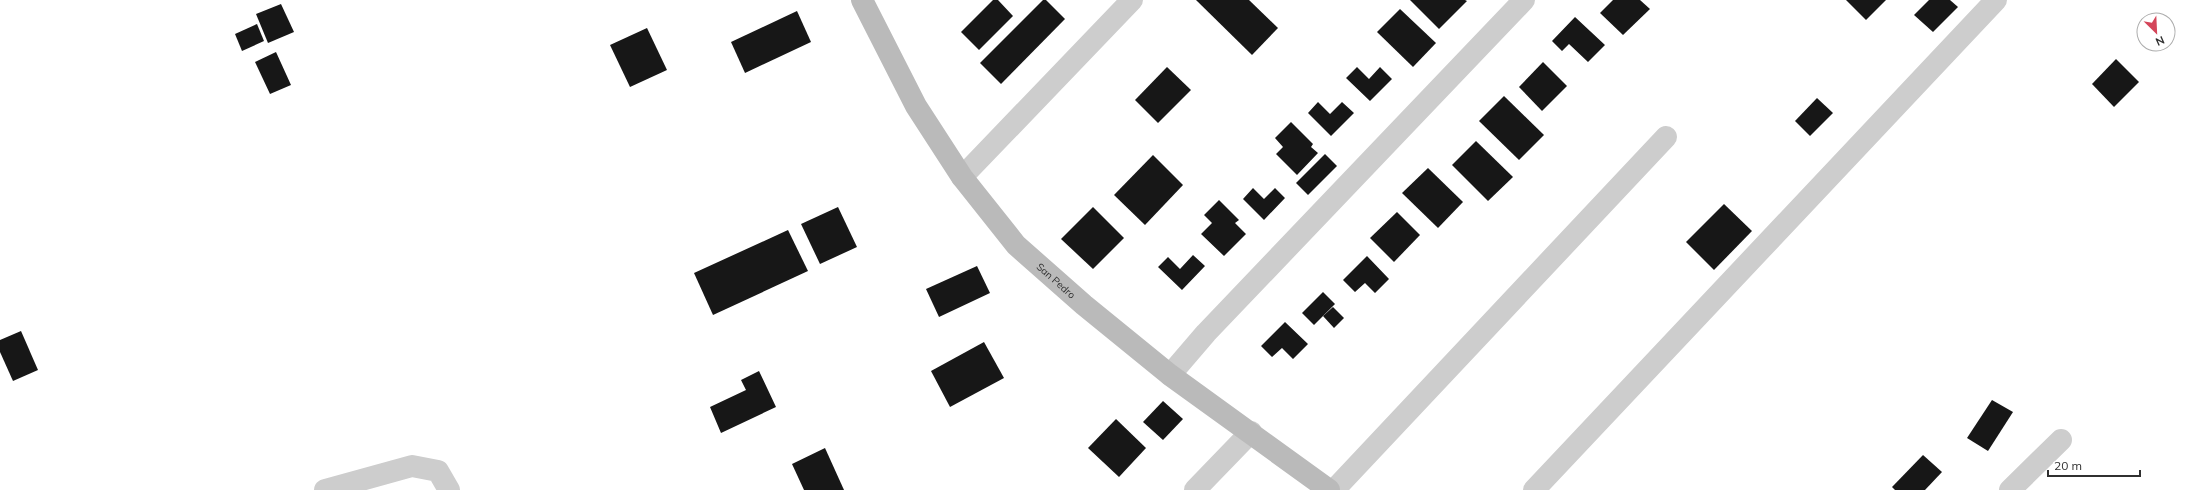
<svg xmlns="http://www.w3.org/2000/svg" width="2188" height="490" font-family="Mulish,sans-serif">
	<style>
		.building { fill: #171717 }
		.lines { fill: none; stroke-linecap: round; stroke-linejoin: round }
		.minor { stroke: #cdcdcd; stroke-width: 22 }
		.secondary { stroke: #bababa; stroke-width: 22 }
		.labels { text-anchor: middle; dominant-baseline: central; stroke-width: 4; stroke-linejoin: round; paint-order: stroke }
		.street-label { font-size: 10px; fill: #303030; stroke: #fff }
	</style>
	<rect width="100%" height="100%" fill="#fff"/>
	<g class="building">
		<path d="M993,0H998L1013,16L979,50L961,32Z"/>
		<path d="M1043,0H1046L1065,19L1001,84L980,63Z"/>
		<path d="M1196,0H1249L1278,28L1252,55Z"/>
		<path d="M1410,0H1465L1467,1L1439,29Z"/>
		<path d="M1613,0H1640L1650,9L1623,35L1600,13Z"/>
		<path d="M1846,0H1886L1866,20Z"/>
		<path d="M1929,0H1950L1958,7L1933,32L1914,15Z"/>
		<path d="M281,4L294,32L268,43L256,14Z"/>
		<path d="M1400,9L1436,43L1413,67L1377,32Z"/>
		<path d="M797,11L811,42L745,73L731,42Z"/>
		<path d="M1575,17L1605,45L1588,62L1569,44L1562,51L1552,41Z"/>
		<path d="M257,24L264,41L242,51L235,34Z"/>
		<path d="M647,28L667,70L630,87L610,45Z"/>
		<path d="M276,52L291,85L270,94L255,62Z"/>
		<path d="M2116,59L2139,82L2114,107L2092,84Z"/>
		<path d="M1543,62L1567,86L1542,111L1519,87Z"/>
		<path d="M1167,67L1191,90L1158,123L1135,100Z"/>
		<path d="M1357,67L1369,79L1380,67L1392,79L1370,101L1346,78Z"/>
		<path d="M1504,96L1544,135L1519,160L1479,121Z"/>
		<path d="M1817,98L1833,113L1810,136L1795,121Z"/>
		<path d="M1318,102L1330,114L1342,102L1354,113L1331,136L1308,113Z"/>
		<path d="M1291,122L1313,144L1311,147L1318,153L1297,175L1276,154L1283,147L1275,138Z"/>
		<path d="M1476,141L1513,177L1488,201L1452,165Z"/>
		<path d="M1325,154L1337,166L1308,195L1296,183Z"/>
		<path d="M1153,155L1183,185L1145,225L1114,195Z"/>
		<path d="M1428,168L1463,202L1438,228L1402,193Z"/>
		<path d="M1253,188L1264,199L1275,188L1285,198L1264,220L1243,199Z"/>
		<path d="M1219,200L1239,220L1235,223L1246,234L1224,256L1201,234L1212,223L1204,215Z"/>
		<path d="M1724,204L1752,231L1714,270L1686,242Z"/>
		<path d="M838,207L857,247L820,264L801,224Z"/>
		<path d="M1093,207L1124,238L1093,269L1061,239Z"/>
		<path d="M1397,212L1420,235L1394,262L1370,238Z"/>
		<path d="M788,230L808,271L713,315L694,273Z"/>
		<path d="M1193,255L1205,266L1182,290L1158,267L1168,257L1180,269Z"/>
		<path d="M1367,256L1389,279L1375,293L1365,283L1355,292L1343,280Z"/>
		<path d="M977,266L990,293L939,317L926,289Z"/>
		<path d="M1323,292L1335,304L1314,325L1302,313Z"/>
		<path d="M1333,307L1344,318L1334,328L1323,316Z"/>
		<path d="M1285,322L1308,344L1293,359L1282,348L1272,357L1261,346Z"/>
		<path d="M21,331L38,370L13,381L0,352V340Z"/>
		<path d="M984,342L1004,378L950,407L931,371Z"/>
		<path d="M759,371L776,407L721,433L710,407L746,390L741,380Z"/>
		<path d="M1992,400L2013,412L1988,451L1967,438Z"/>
		<path d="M1163,401L1183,419L1163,440L1143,422Z"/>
		<path d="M1116,419L1146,448L1119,477L1088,448Z"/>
		<path d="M825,448L844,490H804L792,464Z"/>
		<path d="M1923,455L1942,472L1925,490H1895L1892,487Z"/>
	</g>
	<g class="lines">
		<g class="minor">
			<path d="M962,177L1132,0"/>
			<path d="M1170,375L1206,333L1524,0"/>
			<path d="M325,490L412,466L438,471L449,490"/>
			<path d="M1195,490L1251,432"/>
			<path d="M1334,490L1666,137"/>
			<path d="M1534,490L1996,0"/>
			<path d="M2010,490L2061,440"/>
		</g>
		<path class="secondary" id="s1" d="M862,0L916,106L962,177L1016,245L1084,305L1170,375L1329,490"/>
	</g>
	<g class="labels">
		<g class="street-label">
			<text stroke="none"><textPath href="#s1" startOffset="344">San Pedro</textPath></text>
		</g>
	</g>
	<g transform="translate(2156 32) rotate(156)"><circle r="19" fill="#ffffff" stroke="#acacac"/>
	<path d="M0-3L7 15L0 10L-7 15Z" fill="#d4465a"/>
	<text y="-6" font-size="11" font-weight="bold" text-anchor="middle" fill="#303030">N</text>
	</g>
	<path d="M2048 470v6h92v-6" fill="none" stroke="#303030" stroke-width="2"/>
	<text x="2054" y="470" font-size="12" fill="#303030" stroke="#ffffff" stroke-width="3" paint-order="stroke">20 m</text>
</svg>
